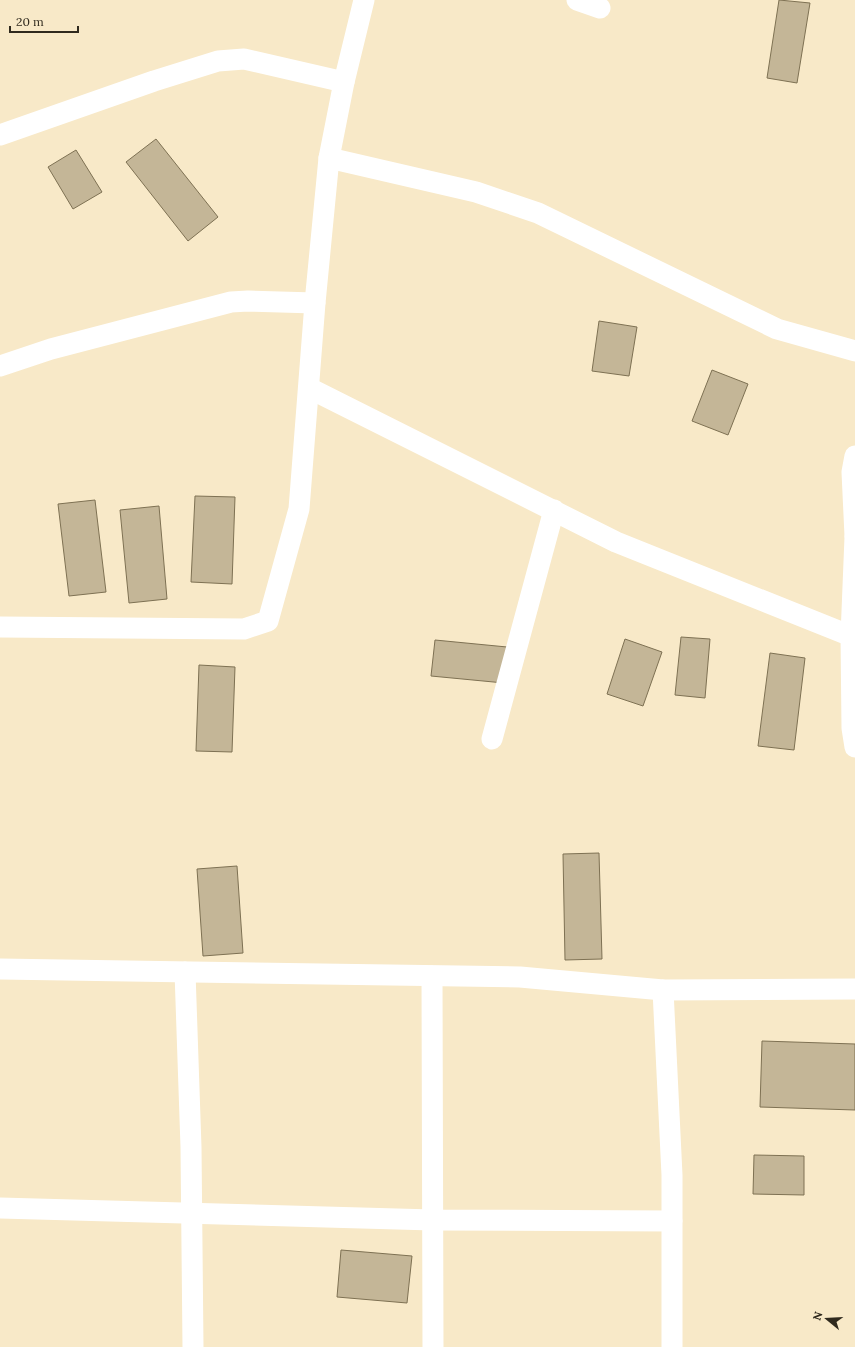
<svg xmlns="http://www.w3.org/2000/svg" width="855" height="1347" font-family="Lora,serif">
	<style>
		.building { fill: #c4b697; stroke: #7e7153 }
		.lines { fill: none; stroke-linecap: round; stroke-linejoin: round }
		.minor { stroke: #fff; stroke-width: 21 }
	</style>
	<rect width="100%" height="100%" fill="#f8e9c8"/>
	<g class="building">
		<path d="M779,0L810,3L797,83L767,78Z"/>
		<path d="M156,139L218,217L188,241L126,162Z"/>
		<path d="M76,150L102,192L73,209L48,167Z"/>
		<path d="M599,321L637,327L629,376L592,371Z"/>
		<path d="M712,370L748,384L728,435L692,421Z"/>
		<path d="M195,496L235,497L232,584L191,582Z"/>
		<path d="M95,500L106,592L69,596L58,504Z"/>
		<path d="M159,506L167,599L129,603L120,510Z"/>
		<path d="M681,637L710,639L705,698L675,695Z"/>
		<path d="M625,639L662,652L643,706L607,694Z"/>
		<path d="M435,640L507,647L504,683L431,676Z"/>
		<path d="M770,653L805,658L794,750L758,746Z"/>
		<path d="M199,665L235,667L232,752L196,751Z"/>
		<path d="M599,853L602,959L565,960L563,854Z"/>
		<path d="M237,866L243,953L203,956L197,869Z"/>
		<path d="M762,1041L855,1044V1110L760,1107Z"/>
		<path d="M754,1155L804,1156V1195L753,1194Z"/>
		<path d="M341,1250L412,1256L407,1303L337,1297Z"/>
	</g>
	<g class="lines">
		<g class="minor">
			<path d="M577,0L600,8"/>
			<path d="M0,135L154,81L218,61L244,59L344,82"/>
			<path d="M329,158L476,192L538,213L777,329L855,351"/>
			<path d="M0,366L51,349L231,302L248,301L315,303"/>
			<path d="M309,388L616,542L851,636"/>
			<path d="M855,456L852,472L855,536"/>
			<path d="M855,537L851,636L852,728L855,747"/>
			<path d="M0,627L244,629L268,621L299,509L315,303L329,158L344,82L364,0"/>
			<path d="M492,739L554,510"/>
			<path d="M0,969L520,977L663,990L855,989"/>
			<path d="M185,972L191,1147L193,1347"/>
			<path d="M432,976L433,1347"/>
			<path d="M663,990L672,1175V1347"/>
			<path d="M0,1208L433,1220L672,1221"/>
		</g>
	</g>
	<g transform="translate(827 1319) rotate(288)" stroke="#f8e9c8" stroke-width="3" paint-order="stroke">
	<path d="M0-3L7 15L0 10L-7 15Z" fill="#302a1e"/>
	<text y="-6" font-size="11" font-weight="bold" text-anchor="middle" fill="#302a1e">N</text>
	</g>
	<path d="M10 26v6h68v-6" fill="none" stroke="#302a1e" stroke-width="2"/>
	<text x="16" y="26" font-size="12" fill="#302a1e" stroke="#f8e9c8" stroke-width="3" paint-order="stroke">20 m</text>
</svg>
